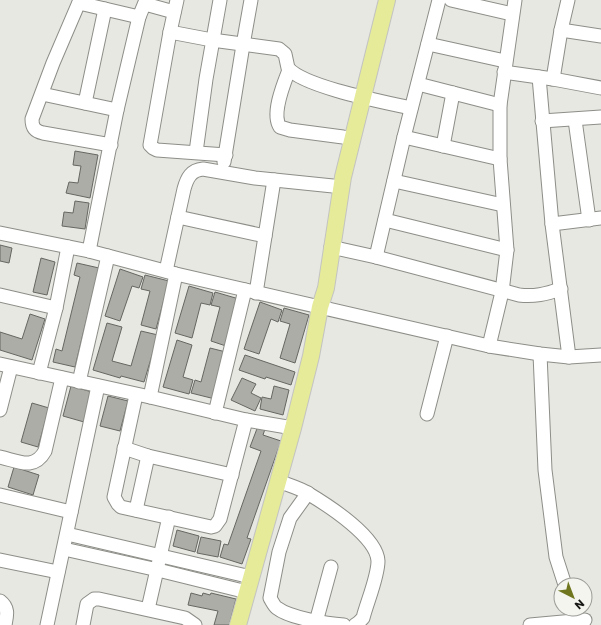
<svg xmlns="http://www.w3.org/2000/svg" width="601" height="625" font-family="Poppins,sans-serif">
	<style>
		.building { fill: #acada7; stroke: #666762 }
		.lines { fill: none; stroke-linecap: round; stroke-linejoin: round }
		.minor-casing { stroke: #8d8e88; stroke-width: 15 }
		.major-casing { stroke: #c3c3c2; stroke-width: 18 }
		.minor { stroke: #fff; stroke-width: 13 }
		.major { stroke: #e5eb98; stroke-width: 16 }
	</style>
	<rect width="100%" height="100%" fill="#e7e8e2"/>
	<g class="building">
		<path d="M75,151L98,155L90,198L66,193L69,182L78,183L81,166L73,165Z"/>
		<path d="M75,201L89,203L85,229L62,226L64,212L73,213Z"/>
		<path d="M0,245L12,248L9,263L0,261Z"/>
		<path d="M41,258L55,262L47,295L33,292Z"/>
		<path d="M77,263L99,268L75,367L53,362L56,349L62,351L80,277L74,275Z"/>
		<path d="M120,269L143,277L139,288L132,286L120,321L105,316Z"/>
		<path d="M145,275L169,281L156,329L141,325L150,291L141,289Z"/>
		<path d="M189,286L213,293L210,305L201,303L192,338L175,333Z"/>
		<path d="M215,292L239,299L226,346L211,341L220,307L211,305Z"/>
		<path d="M260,302L282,310L278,322L271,319L259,354L244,349Z"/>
		<path d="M284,308L309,315L295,363L280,358L290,324L280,321Z"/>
		<path d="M30,314L45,319L32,360L0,350V332L22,339Z"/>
		<path d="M107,323L122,327L112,361L131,366L141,331L158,335L144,382L121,376L120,378L93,370Z"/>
		<path d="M177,340L192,345L183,377L193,380L189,394L163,387Z"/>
		<path d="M210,348L226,352L215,399L191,393L195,380L201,382Z"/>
		<path d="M245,355L295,372L291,385L266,377L265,379L239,370Z"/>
		<path d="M242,378L256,384L251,393L261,398L255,411L231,400Z"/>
		<path d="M71,386L92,392L84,422L63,416Z"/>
		<path d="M274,386L289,390L283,415L260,409L262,397L271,399Z"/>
		<path d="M108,396L128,401L120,431L100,426Z"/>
		<path d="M32,403L49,408L38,447L21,442Z"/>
		<path d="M258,426L265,429L263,435L281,441L247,538L251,539L242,564L220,557L224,544L228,545L261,451L250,447Z"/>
		<path d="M14,467L39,475L33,495L8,487Z"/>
		<path d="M177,530L199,536L195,552L173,546Z"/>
		<path d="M201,537L221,541L218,557L197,553Z"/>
		<path d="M191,593L202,596L203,593L210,595L211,593L236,599L230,622L233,623L232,625H214L218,611L188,605Z"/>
	</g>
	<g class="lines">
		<g class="minor-casing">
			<g id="minor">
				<path d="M80,0L53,63L32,119C32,128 35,131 43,133L111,145"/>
				<path d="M177,0L170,32L150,145L153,148L157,150L226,155"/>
				<path d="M451,0L512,14"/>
				<path d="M79,3L139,17"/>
				<path d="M145,4L174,12"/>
				<path d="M561,30L601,36"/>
				<path d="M170,32L212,40L279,49L285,54L288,68C304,87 384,102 411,108"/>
				<path d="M428,44L505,61"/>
				<path d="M289,70C284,83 271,114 280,127L290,130L343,137"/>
				<path d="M504,72L553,79L601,88"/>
				<path d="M539,77L552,224L569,357"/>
				<path d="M553,79L561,30L568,0"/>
				<path d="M418,84L500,105"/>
				<path d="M42,94L117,110"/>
				<path d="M85,103L105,9"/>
				<path d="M575,120L589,220"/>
				<path d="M542,121L601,117"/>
				<path d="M404,137L500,159"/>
				<path d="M443,146L453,93"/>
				<path d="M196,152L206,79L220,0"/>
				<path d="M224,162L243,45L251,0"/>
				<path d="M394,181L503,205"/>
				<path d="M178,217L265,236"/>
				<path d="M385,220L507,250"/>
				<path d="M552,224L601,218"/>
				<path d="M0,233L89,251L176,274L489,346L540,354L569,357L601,355"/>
				<path d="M331,247L376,257L519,295C534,297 546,294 561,289"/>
				<path d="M89,251L117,110L139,17L146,0"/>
				<path d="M376,257L404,137L439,0"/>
				<path d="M166,271L184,189C187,178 191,170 203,169L255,178L333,186"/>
				<path d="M256,293L274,180"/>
				<path d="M0,295L56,308"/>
				<path d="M489,346L502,292L507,250L500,159V105L515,0"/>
				<path d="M540,354L545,470L556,557L565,585"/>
				<path d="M0,364L150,397L246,420L293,428"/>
				<path d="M39,373L56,308L68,247"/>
				<path d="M79,382L108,256"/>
				<path d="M136,395L114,497L118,504L121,507L211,527L215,526L220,519L246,420"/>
				<path d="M150,397L176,274"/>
				<path d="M0,410L11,367"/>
				<path d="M215,413L245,290"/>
				<path d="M427,414L447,336"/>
				<path d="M124,448L148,456L232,475"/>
				<path d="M0,457C18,461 34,471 45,451L62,378"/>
				<path d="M278,481C288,485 300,488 309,494C329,506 377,537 378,561C378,577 367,602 363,618L358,623L355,625"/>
				<path d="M308,493L290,518L279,552L270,598C272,601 274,606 277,608C290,618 327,624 344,625"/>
				<path d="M0,495L71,512"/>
				<path d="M136,510L148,456"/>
				<path d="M67,534L251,577"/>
				<path d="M64,549L158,570L247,592"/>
				<path d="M0,560L58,572"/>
				<path d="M0,601C9,608 7,615 5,625"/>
				<path d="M148,609L169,517"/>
				<path d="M316,622L331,567"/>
				<path d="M47,625L98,386"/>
				<path d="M83,625L87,604L94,599H99L185,618L195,625"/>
				<path d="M530,625L585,620"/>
			</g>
		</g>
		<g class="major-casing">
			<path id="major" d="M238,625L293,428L311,356L320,307L326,288L343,177L387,0"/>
		</g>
		<use href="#minor" class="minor"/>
		<use href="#major" class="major"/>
	</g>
	<g transform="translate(573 597) rotate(138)"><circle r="19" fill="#f4f5ef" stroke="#9c9c98"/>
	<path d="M0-3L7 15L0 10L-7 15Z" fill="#6f761e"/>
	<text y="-6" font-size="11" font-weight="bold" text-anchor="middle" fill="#171715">N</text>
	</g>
</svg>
